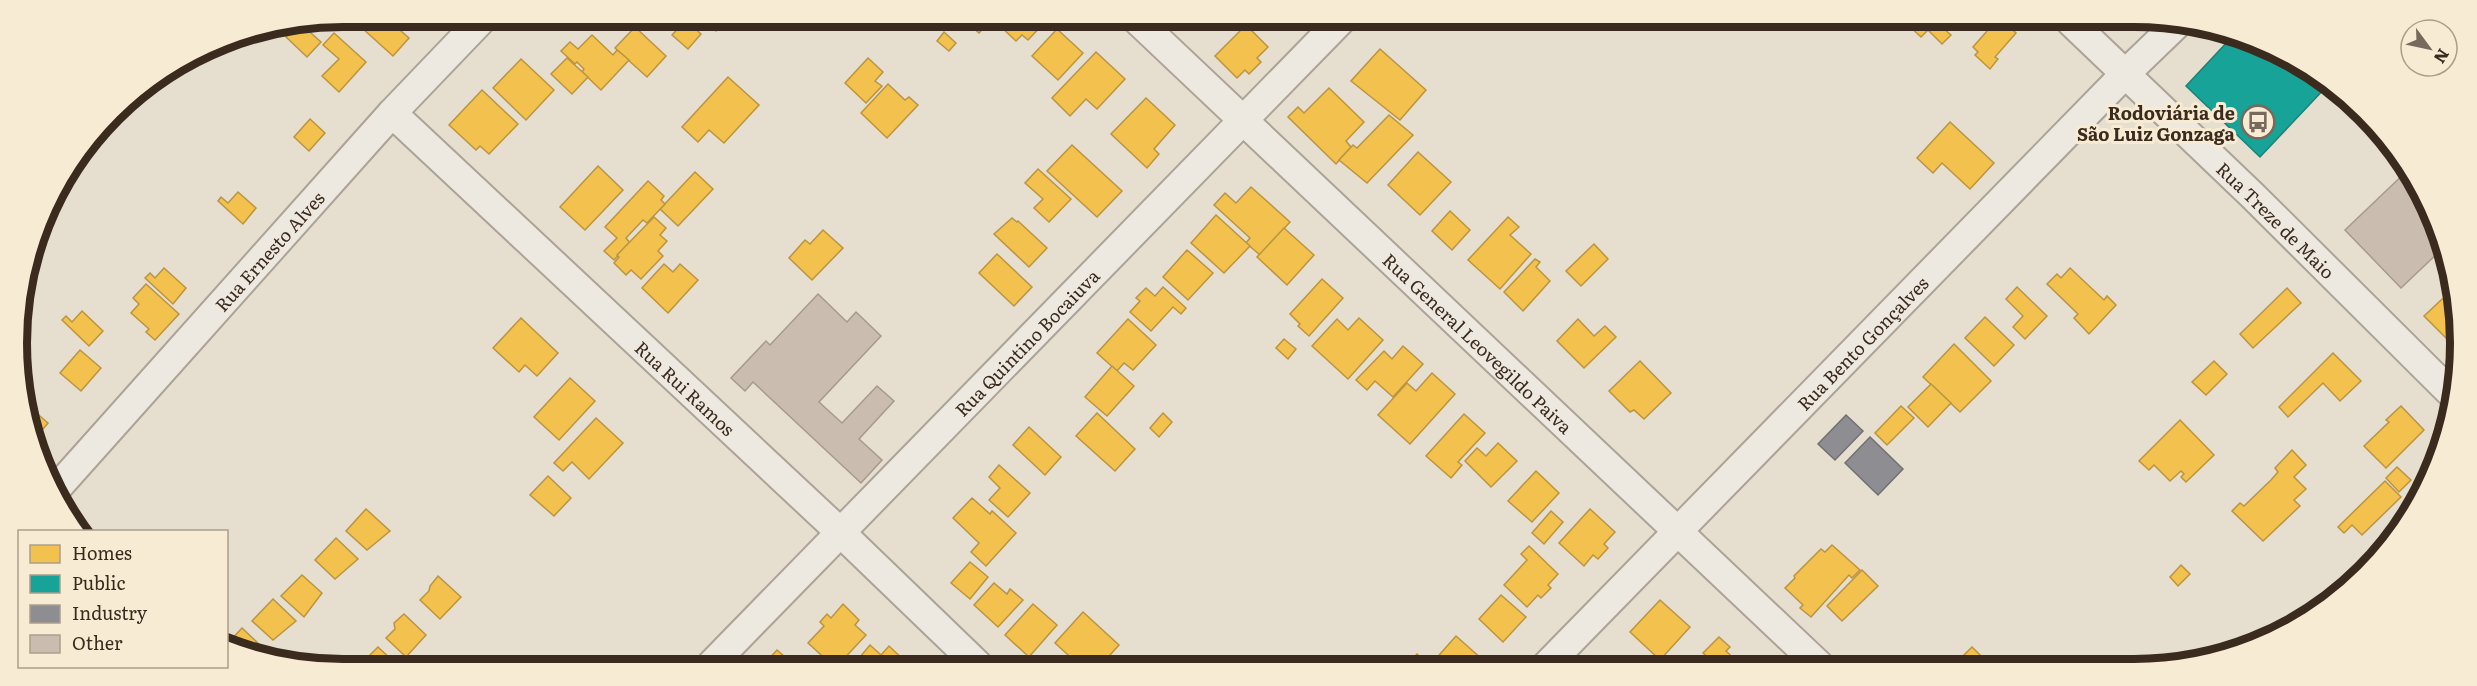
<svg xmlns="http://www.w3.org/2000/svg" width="2477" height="686" font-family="Literata,serif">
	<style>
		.homes { fill: #f2c14e; stroke: #bb9440; stroke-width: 1.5 }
		.public { fill: #17a398; stroke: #227f73; stroke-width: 1.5 }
		.industry { fill: #8d8d92; stroke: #74706f; stroke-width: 1.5 }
		.building { fill: #cabcaf; stroke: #a7998d; stroke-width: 1.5 }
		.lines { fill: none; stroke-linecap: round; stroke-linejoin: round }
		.street-casing { stroke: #aba397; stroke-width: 32 }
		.street { stroke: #eee9e0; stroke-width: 28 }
		.labels { text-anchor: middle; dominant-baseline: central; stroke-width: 6; stroke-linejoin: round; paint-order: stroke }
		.poi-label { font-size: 18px; font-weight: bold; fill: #3b2b1e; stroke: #f7ebd4; text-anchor: end }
		.street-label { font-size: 18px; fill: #3b2b1e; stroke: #f7ebd4 }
		.rim { fill: none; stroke: #3b2b1e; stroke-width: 8 }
	</style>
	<rect width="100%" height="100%" fill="#e6dece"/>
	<g class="homes">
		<path d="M354,17H385L409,38L393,56L352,19Z"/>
		<path d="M701,18H729L716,31Z"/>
		<path d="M923,18L945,19L935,29Z"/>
		<path d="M975,19H992L979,33L970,25Z"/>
		<path d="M1007,19H1046L1047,20L1028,40L1022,35L1016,41L1000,26Z"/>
		<path d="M1188,19H1209L1199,30Z"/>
		<path d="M686,20L701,34L688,49L672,35Z"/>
		<path d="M1905,22H1949L1943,28L1951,35L1942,44L1928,30L1921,37Z"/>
		<path d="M1995,22H2005L2016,33L1995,57L1998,59L1990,69L1975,55L1978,52L1973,47Z"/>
		<path d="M302,25L321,42L307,57L286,37L296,26Z"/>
		<path d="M1246,25L1268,47L1257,58L1261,62L1249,74L1245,70L1237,78L1215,56Z"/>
		<path d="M635,27L666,56L647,77L615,48Z"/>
		<path d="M1057,29L1083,53L1058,80L1032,56Z"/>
		<path d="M944,32L956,43L949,51L937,41Z"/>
		<path d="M334,33L366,62L339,92L322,76L339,59L323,45Z"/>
		<path d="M592,35L613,55L617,50L629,60L601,90L582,72L584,69L577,62L575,64L561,51L570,42L578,49Z"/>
		<path d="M1380,49L1426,90L1400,120L1351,81Z"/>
		<path d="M1096,52L1125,79L1097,109L1086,99L1070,116L1052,98Z"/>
		<path d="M567,58L588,77L572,94L551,74Z"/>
		<path d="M868,58L883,72L875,81L882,86L866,103L845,83Z"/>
		<path d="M521,59L554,90L526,120L493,88Z"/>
		<path d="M728,77L759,105L724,143L709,130L698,142L682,127Z"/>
		<path d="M888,84L905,100L909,97L918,105L887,138L861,113Z"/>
		<path d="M1329,88L1364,122L1346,141L1351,147L1336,164L1288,117L1298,107L1304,113Z"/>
		<path d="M482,90L518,124L489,154L480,146L476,150L449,125Z"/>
		<path d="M1146,98L1175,125L1154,149L1159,154L1147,168L1111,134Z"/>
		<path d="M1389,115L1413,135L1367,183L1339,160L1353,145L1357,148Z"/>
		<path d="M310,119L325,133L309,151L294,137Z"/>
		<path d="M1950,122L1994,163L1970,189L1942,163L1933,173L1917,158Z"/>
		<path d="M1072,145L1122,191L1097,217L1047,171Z"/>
		<path d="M1418,152L1451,182L1420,215L1388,185Z"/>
		<path d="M598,166L623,190L585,230L560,207Z"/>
		<path d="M1038,169L1071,199L1049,222L1034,208L1043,199L1025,183Z"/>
		<path d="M695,172L713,189L678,226L660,209Z"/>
		<path d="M648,181L664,196L661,200L665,204L647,223L643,220L626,238L630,243L614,260L604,251L617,238L605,227Z"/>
		<path d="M1251,187L1290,222L1260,255L1246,243L1250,238L1214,205L1225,193L1236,203Z"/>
		<path d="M238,192L256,208L243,224L218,201L221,197L228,203Z"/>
		<path d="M1450,211L1470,230L1452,250L1432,231Z"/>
		<path d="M1216,215L1250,246L1224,273L1191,243Z"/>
		<path d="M654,217L666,228L660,235L667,241L658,251L663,256L641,279L631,270L626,275L614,263L619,257L617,255Z"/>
		<path d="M1508,217L1519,227L1510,235L1531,254L1500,289L1468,260Z"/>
		<path d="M1012,218L1017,222L1018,221L1047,248L1029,267L994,234Z"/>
		<path d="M1284,228L1314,255L1287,285L1257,257Z"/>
		<path d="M823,230L843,248L812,280L789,258L805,240L810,244Z"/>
		<path d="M1594,244L1608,259L1581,286L1566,271Z"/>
		<path d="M1187,250L1213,273L1188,300L1163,277Z"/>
		<path d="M997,254L1032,287L1014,306L979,273Z"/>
		<path d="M1535,259L1540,262L1536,267L1550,281L1523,311L1504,292Z"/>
		<path d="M664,264L673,272L680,264L698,280L668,313L642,288Z"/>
		<path d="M164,268L186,288L173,304L145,278L150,273L155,278Z"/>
		<path d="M2070,268L2104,300L2107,296L2116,305L2089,334L2074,318L2078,314L2047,284L2057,274L2061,278Z"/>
		<path d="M1322,279L1343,298L1309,336L1298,326L1300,324L1290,314Z"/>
		<path d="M146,284L179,314L155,340L146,332L149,329L131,313L139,304L133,298Z"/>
		<path d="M1163,287L1186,308L1181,314L1173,307L1151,331L1130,312L1140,301L1136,298L1146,288L1155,296Z"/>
		<path d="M2017,287L2047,316L2025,339L2013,327L2023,316L2006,299Z"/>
		<path d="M2287,288L2301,303L2253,348L2240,334Z"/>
		<path d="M2454,288V332L2447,339L2424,316Z"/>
		<path d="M82,311L103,331L89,346L62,320L66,316L72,322Z"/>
		<path d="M1985,317L2014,345L1994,366L1965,338Z"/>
		<path d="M521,318L558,353L537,376L525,365L519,372L493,348Z"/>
		<path d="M1359,318L1383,340L1348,379L1312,346L1337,319L1348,330Z"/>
		<path d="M1128,319L1156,345L1133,370L1124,363L1117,371L1097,353Z"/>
		<path d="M1578,319L1594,336L1605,326L1616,337L1584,368L1557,341Z"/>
		<path d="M1284,339L1296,349L1288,359L1276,348Z"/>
		<path d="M1954,344L1991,381L1960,412L1923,377Z"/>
		<path d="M1403,346L1423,364L1393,397L1375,381L1367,390L1356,380L1384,351L1392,359Z"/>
		<path d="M80,350L101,368L81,391L60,373Z"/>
		<path d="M2333,353L2361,381L2340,401L2323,383L2288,417L2279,407Z"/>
		<path d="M1640,361L1671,393L1644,419L1634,410L1630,412L1609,391Z"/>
		<path d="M2214,361L2227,374L2206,395L2192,382Z"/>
		<path d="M1112,366L1134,386L1107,416L1085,397Z"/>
		<path d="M1432,373L1455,394L1410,444L1378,415L1407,383L1416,391Z"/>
		<path d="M570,378L595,401L559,440L534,417Z"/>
		<path d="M1931,384L1951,403L1928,427L1908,407Z"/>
		<path d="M25,403L48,423L34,440L28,428Z"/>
		<path d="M1901,406L1914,418L1887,445L1875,433Z"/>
		<path d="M2401,406L2424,430L2386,468L2364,446L2389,422L2386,420Z"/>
		<path d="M1097,413L1135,449L1115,471L1076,436Z"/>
		<path d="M1163,413L1172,422L1159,437L1150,428Z"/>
		<path d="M1464,414L1485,433L1458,462L1462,465L1451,478L1426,456Z"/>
		<path d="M596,418L623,443L589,479L572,462L563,471L554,463Z"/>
		<path d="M2180,420L2214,455L2186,482L2181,477L2184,474L2181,471L2170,481L2154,465L2149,470L2139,461Z"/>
		<path d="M1029,427L1061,457L1045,475L1013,445Z"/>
		<path d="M1498,443L1517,461L1491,487L1465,461L1477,448L1486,456Z"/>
		<path d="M2292,450L2306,465L2294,477L2306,489L2294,500L2300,506L2263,541L2232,511L2240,503L2244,506L2271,480L2278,472L2275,468Z"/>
		<path d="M999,465L1030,493L1008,517L989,500L1000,488L989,477Z"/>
		<path d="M2397,467L2411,480L2399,492L2386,478Z"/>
		<path d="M1536,471L1559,493L1532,522L1508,501Z"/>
		<path d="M548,476L571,498L554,516L530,495Z"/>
		<path d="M2385,481L2401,497L2362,535L2352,525L2344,533L2338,527Z"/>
		<path d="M972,498L990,514L992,511L1016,533L986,566L971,552L979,543L953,518Z"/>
		<path d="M366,509L390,531L367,550L346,531Z"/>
		<path d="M1590,509L1615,532L1604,544L1608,548L1598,559L1593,555L1584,566L1559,543Z"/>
		<path d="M1551,511L1563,522L1544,544L1532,533Z"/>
		<path d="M336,538L358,559L335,579L315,560Z"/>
		<path d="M1832,545L1860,570L1852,578L1849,575L1811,617L1800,608L1803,605L1785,588L1795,578L1794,576L1821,549L1825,552Z"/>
		<path d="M1529,546L1558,574L1548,585L1551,588L1541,598L1538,595L1527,607L1504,585L1527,560L1521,554Z"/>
		<path d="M970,562L988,577L970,599L951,583Z"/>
		<path d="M2181,565L2190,574L2178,586L2170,577Z"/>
		<path d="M1862,570L1878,586L1842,621L1827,606Z"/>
		<path d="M302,575L322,593L304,617L281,596Z"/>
		<path d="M438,576L461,597L440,619L420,600L429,591L430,586Z"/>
		<path d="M994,583L1007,594L1010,589L1023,600L998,627L974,605Z"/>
		<path d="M1501,595L1526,617L1503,642L1479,619Z"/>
		<path d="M273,599L296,621L273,640L252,621Z"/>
		<path d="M1660,600L1690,627L1660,660L1630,632Z"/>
		<path d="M843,604L859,620L855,625L866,635L839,664H831L808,643L824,626L820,622L827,614L831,618Z"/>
		<path d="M1033,604L1057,625L1029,657L1005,635Z"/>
		<path d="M1083,612L1119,645L1101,665H1079L1055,643Z"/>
		<path d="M404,614L426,635L406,657L386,638L395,629L394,623Z"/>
		<path d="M242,628L262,647L255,654L227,644Z"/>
		<path d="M1456,636L1483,660L1479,665H1437L1433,662Z"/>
		<path d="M1719,637L1730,647L1726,651L1742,666H1703L1710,659L1703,653Z"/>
		<path d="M870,645L881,655L889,646L908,664H867L864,661L861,664H854Z"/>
		<path d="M378,647L395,663H362Z"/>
		<path d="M1972,647L1991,666H1953Z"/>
		<path d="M777,650L793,664H764Z"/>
		<path d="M1417,654L1429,665H1407Z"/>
	</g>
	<path class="public" d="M2232,37L2315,71L2328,85L2260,157L2186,86Z"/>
	<g class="industry">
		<path d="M1846,415L1863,431L1835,460L1818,444Z"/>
		<path d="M1870,437L1903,469L1878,495L1845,463Z"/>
	</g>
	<g class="building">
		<path d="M2409,169L2442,249L2401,288L2345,230Z"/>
		<path d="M818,294L847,322L856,312L881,336L819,402L842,423L877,386L894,401L859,439L882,460L861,483L753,382L745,391L731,378L766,341L770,345Z"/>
	</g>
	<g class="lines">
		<g class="street-casing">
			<g id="street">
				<path id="s1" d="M1136,19L1820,666"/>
				<path id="s2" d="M2071,22L2253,196L2454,396"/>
				<path id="s3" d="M392,113L840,532L978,665"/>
				<path id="s4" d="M57,488L392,113L484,17"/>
				<path id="s5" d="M712,664L1341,20"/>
				<path id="s6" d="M1546,666L2125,74L2178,23"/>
			</g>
		</g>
		<use href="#street" class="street"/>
	</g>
	<defs>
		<g id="bus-ring" transform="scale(1.725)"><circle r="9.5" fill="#f7ebd4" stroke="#776a5c" stroke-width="1.5"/><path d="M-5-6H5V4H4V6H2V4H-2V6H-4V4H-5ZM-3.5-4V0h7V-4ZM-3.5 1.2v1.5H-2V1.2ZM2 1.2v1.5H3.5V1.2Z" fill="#776a5c"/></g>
	</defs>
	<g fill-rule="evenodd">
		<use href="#bus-ring" x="2258" y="122"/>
	</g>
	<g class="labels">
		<g class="poi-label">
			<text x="2235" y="112">Rodoviária de<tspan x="2235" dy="21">São Luiz Gonzaga</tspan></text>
		</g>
		<g class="street-label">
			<text stroke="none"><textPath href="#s2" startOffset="285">Rua Treze de Maio</textPath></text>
			<text stroke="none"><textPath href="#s4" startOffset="318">Rua Ernesto Alves</textPath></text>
			<text stroke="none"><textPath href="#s5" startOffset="450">Rua Quintino Bocaiuva</textPath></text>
			<text stroke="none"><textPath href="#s1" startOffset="471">Rua General Leovegildo Paiva</textPath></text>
			<text stroke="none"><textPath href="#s6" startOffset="452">Rua Bento Gonçalves</textPath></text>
			<text stroke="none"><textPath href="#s3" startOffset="402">Rua Rui Ramos</textPath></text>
		</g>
	</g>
	<path d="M0 0H2477V686H0ZM343 27H2134A316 316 0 0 1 2450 343V343A316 316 0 0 1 2134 659H343A316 316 0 0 1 27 343V343A316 316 0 0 1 343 27Z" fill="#f7ebd4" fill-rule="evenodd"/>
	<path class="rim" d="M343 27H2134A316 316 0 0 1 2450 343V343A316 316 0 0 1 2134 659H343A316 316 0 0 1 27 343V343A316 316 0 0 1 343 27Z"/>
	<rect x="18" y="530" width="210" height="138" fill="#f7ebd4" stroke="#ac9e8b" stroke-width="1.5"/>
	<rect x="30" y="545" width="30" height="18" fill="#f2c14e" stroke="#ac9e8b" stroke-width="1.5"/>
	<text x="72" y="560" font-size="18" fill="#3b2b1e">Homes</text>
	<rect x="30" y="575" width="30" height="18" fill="#17a398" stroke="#ac9e8b" stroke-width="1.5"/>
	<text x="72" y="590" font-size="18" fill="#3b2b1e">Public</text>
	<rect x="30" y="605" width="30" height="18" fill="#8d8d92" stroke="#ac9e8b" stroke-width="1.5"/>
	<text x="72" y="620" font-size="18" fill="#3b2b1e">Industry</text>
	<rect x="30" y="635" width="30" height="18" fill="#cabcaf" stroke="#ac9e8b" stroke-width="1.5"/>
	<text x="72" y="650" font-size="18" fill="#3b2b1e">Other</text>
	<g transform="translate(2429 48) rotate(123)"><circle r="28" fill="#f7ebd4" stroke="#ac9e8b" stroke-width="1.5"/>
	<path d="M0-4.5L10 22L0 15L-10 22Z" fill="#776a5c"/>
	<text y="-9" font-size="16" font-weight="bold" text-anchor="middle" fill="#3b2b1e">N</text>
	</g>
</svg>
